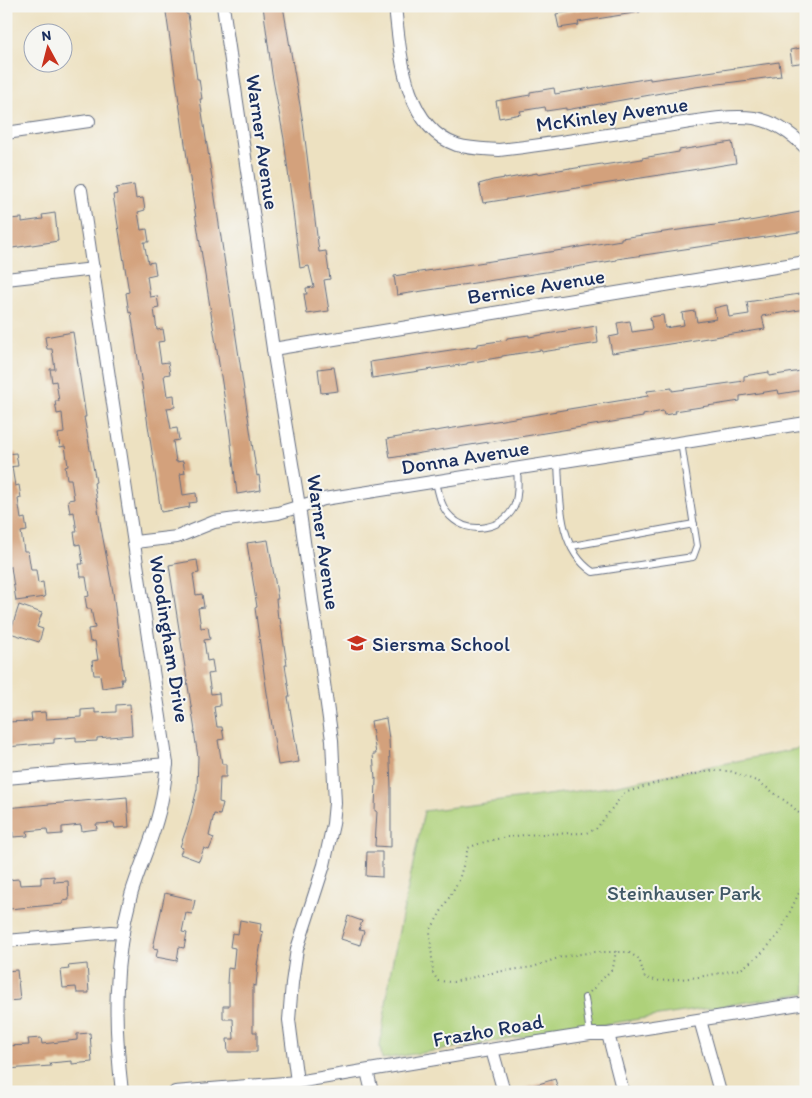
<svg xmlns="http://www.w3.org/2000/svg" width="812" height="1098" font-family="Itim,sans-serif">
	<style>
		.green { fill: #aed17a; stroke: #64806c }
		.building { fill: #d3a17b }
		.lines { fill: none; stroke-linecap: round; stroke-linejoin: round }
		.service-casing { stroke: #646d81; stroke-width: 8 }
		.minor-casing { stroke: #646d81; stroke-width: 14 }
		.path { stroke: #646d81; stroke-width: 2; stroke-dasharray: 1 4; stroke-linecap: butt }
		.service { stroke: #fff; stroke-width: 6 }
		.minor { stroke: #fff; stroke-width: 12 }
		.labels { text-anchor: middle; dominant-baseline: central; stroke-width: 4; stroke-linejoin: round; paint-order: stroke }
		.street-label { font-size: 21px; fill: #1b2f5e; stroke: #f6f6f2 }
		.poi-label { font-size: 21px; fill: #1b2f5e; stroke: #f6f6f2; text-anchor: start }
		.park-label { font-size: 21px; fill: #405865; stroke: #f6f6f2 }
	</style>
	<rect width="100%" height="100%" fill="#f6f6f2"/>
	<filter id="ink" filterUnits="userSpaceOnUse"><feTurbulence type="fractalNoise" baseFrequency=".02" numOctaves="2"/><feDisplacementMap in="SourceGraphic" scale="10" xChannelSelector="R" yChannelSelector="G"/><feConvolveMatrix kernelMatrix="1 2 1 2 8 2 1 2 1" color-interpolation-filters="sRGB"/></filter>
	<filter id="wash" filterUnits="userSpaceOnUse"><feTurbulence type="fractalNoise" baseFrequency=".0096" numOctaves="4" result="noise"/><feDisplacementMap in="SourceGraphic" scale="20" xChannelSelector="R" yChannelSelector="G"/><feGaussianBlur stdDeviation="1.12" result="paint"/><feColorMatrix in="noise" values="0 0 0 0 0 0 0 0 0 0 0 0 0 0 0 0 0 1.4 0 .05"/><feComposite in="paint" operator="in"/></filter>
	<g filter="url(#wash)">
		<rect width="100%" height="100%" fill="#ede1c1"/>
		<path class="green" d="M806,747V993L382,1059L380,1046L391,969L424,811L608,787Z"/>
		<g id="blocks">
			<g class="building">
				<path d="M263,6H283L303,123L319,252L326,251L330,279L324,280L329,311L307,314L304,294H307L306,288L314,287L309,266L300,268L284,139L272,74Z"/>
				<path d="M590,6H640V12L578,22L579,25L559,28L556,14L590,8Z"/>
				<path d="M185,9L186,14H188L197,79H199L202,99H200L217,211L257,476L259,475L261,490L237,494L229,427L193,199L166,12Z"/>
				<path d="M806,47V62L792,64L790,50Z"/>
				<path d="M779,62L781,76L695,87L566,110V108L546,111L545,107L520,111L521,114L499,118L496,101L530,95V92L554,88L555,94L650,78V80Z"/>
				<path d="M732,142L736,163L483,203L479,184L493,180L505,178V179L537,173V174L570,168V169L602,164L603,165L642,159V158L679,152V150Z"/>
				<path d="M134,185L136,199L143,198L145,210L138,212L141,230L147,229L149,242H144L148,263L154,262L156,274L147,276L150,297L157,296L159,308L154,309L157,330L163,329L165,341L158,342L161,363L168,362L170,374L164,375L167,396L174,395L175,407L167,408L171,429L177,428L179,440L173,441L176,462L183,461L185,473L180,474L183,495L196,493L197,502L189,503L190,507L161,512L131,312L129,313L126,293L129,292L113,195L117,194L116,188Z"/>
				<path d="M806,211V231L617,259V260L552,271L397,295L394,276L556,251L621,240V238L744,221V222Z"/>
				<path d="M55,213L58,241L6,249V224H10L9,219L22,218V222L43,219L42,215Z"/>
				<path d="M806,293V309L762,316L765,329L612,353L609,337L619,335L617,323L630,321L632,332L652,329L650,317L663,315L665,328L684,325L682,313L695,311L697,322L716,319L714,308L727,305L729,317L749,314L747,302Z"/>
				<path d="M596,326L598,343L542,352L541,350L502,356V357L467,363V364L372,378L370,362L478,346V344L507,340V338L529,335V337Z"/>
				<path d="M73,332L86,417H84L96,482L94,483L101,528L113,592L124,679H121L122,685L102,688L100,675H94L92,661L98,660L95,641L90,642L88,629L95,628L91,609H87L85,597L89,596L86,577H81L79,564H83L80,544L76,545L74,532H77L74,512L70,513L68,500L74,499L71,479H67L65,467L68,466L65,446L60,447L58,434L64,433L62,413L57,414L55,401H59L56,381L52,382L50,369H55L52,349H47L45,337Z"/>
				<path d="M334,367L338,391L321,393L318,369Z"/>
				<path d="M801,371L804,390L779,394L778,390L740,396V401L675,411L676,413L664,415L663,411L643,415V417L390,458L387,439L648,396L647,391L672,388V391L744,381V376L769,372V376Z"/>
				<path d="M16,453L18,466L6,467V454Z"/>
				<path d="M12,467L15,486L19,485L21,498L18,499L21,519L25,518L27,531L21,532L24,551H28L31,570H36L38,583L43,582L45,597L16,601L11,567H6V468Z"/>
				<path d="M268,540L278,599H276L278,619L280,618L287,665H285L290,697H288L299,762L278,765L264,673L255,608L257,607L247,543Z"/>
				<path d="M197,560L199,573L193,574L196,595L202,594L204,607L198,608L201,628L208,627L210,639L204,640L207,661L212,660L214,673L208,674L211,694L219,693L220,706L214,707L217,727H222L224,739L218,740L222,764H226V777H220L219,802L223,803L220,815L214,814L209,836L214,838L209,850L204,848L199,861L180,854L183,848L180,847L189,821L197,789L198,757L194,731H195L169,565Z"/>
				<path d="M19,605L42,613L37,627L43,629L39,642L10,633Z"/>
				<path d="M130,704L132,735L97,738V741L76,742V737L54,739V743L6,747V722L32,721L31,713L45,712L46,719L81,717V710L95,709V713L116,712V705Z"/>
				<path d="M386,718L389,739L391,787V847L375,846L377,811H375L376,778L375,779L373,754H376L371,721Z"/>
				<path d="M127,797L129,827L115,828L114,823L96,824L97,829L82,831L81,825L62,827V834L48,835L47,829L27,831L28,836L13,837V832H6V808Z"/>
				<path d="M367,852H382V877L366,876Z"/>
				<path d="M54,876V882L68,881L69,900L63,901V904L9,909L7,880L19,879L20,885L41,884V877Z"/>
				<path d="M165,893L195,900L192,914L186,913L182,932L187,933L184,948L179,947L177,961L156,957L158,949L153,948Z"/>
				<path d="M348,916L362,921L359,930L364,931L360,945L341,939Z"/>
				<path d="M240,920L261,924L260,931L263,932L257,965H258L256,986L253,985V1032H257V1052H228L227,1039H234L233,1019H223V1006H229V983H227L228,968L233,969L235,948L230,947L232,933L238,934Z"/>
				<path d="M87,964L89,993H77L76,987L63,988L61,970L69,969L68,966Z"/>
				<path d="M17,970L20,1000L6,1001V971Z"/>
				<path d="M90,1033L92,1062L72,1064V1061L50,1063L51,1066L6,1069V1046L29,1045L28,1039L41,1038L42,1044L77,1040V1034Z"/>
				<path d="M555,1079L559,1092H522V1089Z"/>
			</g>
		</g>
	</g>
	<g filter="url(#ink)">
		<use href="#blocks" fill-opacity="0" stroke="#646d81" stroke-width="1"/>
		<g class="lines">
			<g class="service-casing">
				<g id="service">
					<path d="M558,462C560,500 558,549 593,572L693,557L697,546L681,442"/>
					<path d="M436,482C439,494 441,508 451,517C469,535 502,530 514,507C519,496 518,481 517,469"/>
					<path d="M572,546L694,524"/>
					<path d="M585,998L590,1034"/>
				</g>
			</g>
			<g class="minor-casing">
				<g id="minor">
					<path d="M223,6L273,349L299,506L332,740L335,803L333,824L324,865L297,949L292,983L289,1020L297,1082"/>
					<path d="M395,6C400,52 404,127 457,145C471,149 485,149 499,150C555,144 610,134 666,126C691,122 730,114 754,118C774,121 792,134 806,148"/>
					<path d="M6,133L89,121"/>
					<path d="M81,190L167,764C165,782 163,799 158,816C151,843 139,868 131,895C113,962 114,1024 122,1092"/>
					<path d="M6,279L94,269"/>
					<path d="M273,349L806,262"/>
					<path d="M135,542L177,537L214,522L278,513L324,499L806,423"/>
					<path d="M6,778L167,764"/>
					<path d="M6,941L111,932L123,933"/>
					<path d="M700,1020L720,1092"/>
					<path d="M608,1034L623,1092"/>
					<path d="M492,1050L504,1092"/>
					<path d="M367,1071L372,1092"/>
					<path d="M175,1092L297,1082L526,1044L590,1034H608L806,1003"/>
				</g>
			</g>
			<g class="path">
				<path d="M806,820L792,806L759,782L730,771H710L663,781L624,793L596,829L586,833C547,834 505,832 468,848L459,880L430,931L433,973L438,981L453,982L496,972L533,967L561,957L594,952H628L639,959L645,978L660,981L699,977L741,969L761,954L780,933L806,878"/>
				<path d="M590,992L613,968L616,951"/>
			</g>
			<use href="#service" class="service"/>
			<use href="#minor" class="minor"/>
		</g>
	</g>
	<defs>
		<g id="school-bare" transform="scale(1.5)"><path d="M0-5L7-2L0 1L-7-2ZM-4 1L0 2.5L4 1V4Q0 6-4 4Z" fill="#c8321e" stroke="#f6f6f2" stroke-width="2.5" paint-order="stroke"/></g>
	</defs>
	<g fill-rule="evenodd">
		<use href="#school-bare" x="357" y="643"/>
	</g>
	<g class="labels">
		<g class="street-label">
			<text transform="translate(612 114) rotate(-8)">McKinley Avenue</text>
			<text transform="translate(263 142) rotate(82)">Warner Avenue</text>
			<text transform="translate(536 286) rotate(-9)">Bernice Avenue</text>
			<text transform="translate(465 457) rotate(-9)">Donna Avenue</text>
			<text transform="translate(324 542) rotate(82)">Warner Avenue</text>
			<text transform="translate(170 639) rotate(81)">Woodingham Drive</text>
			<text transform="translate(488 1030) rotate(-10)">Frazho Road</text>
		</g>
		<g class="poi-label">
			<text x="372" y="643">Siersma School</text>
		</g>
		<g class="park-label">
			<text x="684" y="892">Steinhauser Park</text>
		</g>
	</g>
	<rect width="812" height="1098" fill="none" stroke="#f6f6f2" stroke-width="25"/>
	<g transform="translate(48 48) rotate(353)"><circle r="24" fill="#f6f6f2" stroke="#9ea6b7"/>
	<path d="M0-4L9 19L0 12L-9 19Z" fill="#c8321e"/>
	<text y="-8" font-size="14" font-weight="bold" text-anchor="middle" fill="#1b2f5e">N</text>
	</g>
</svg>
